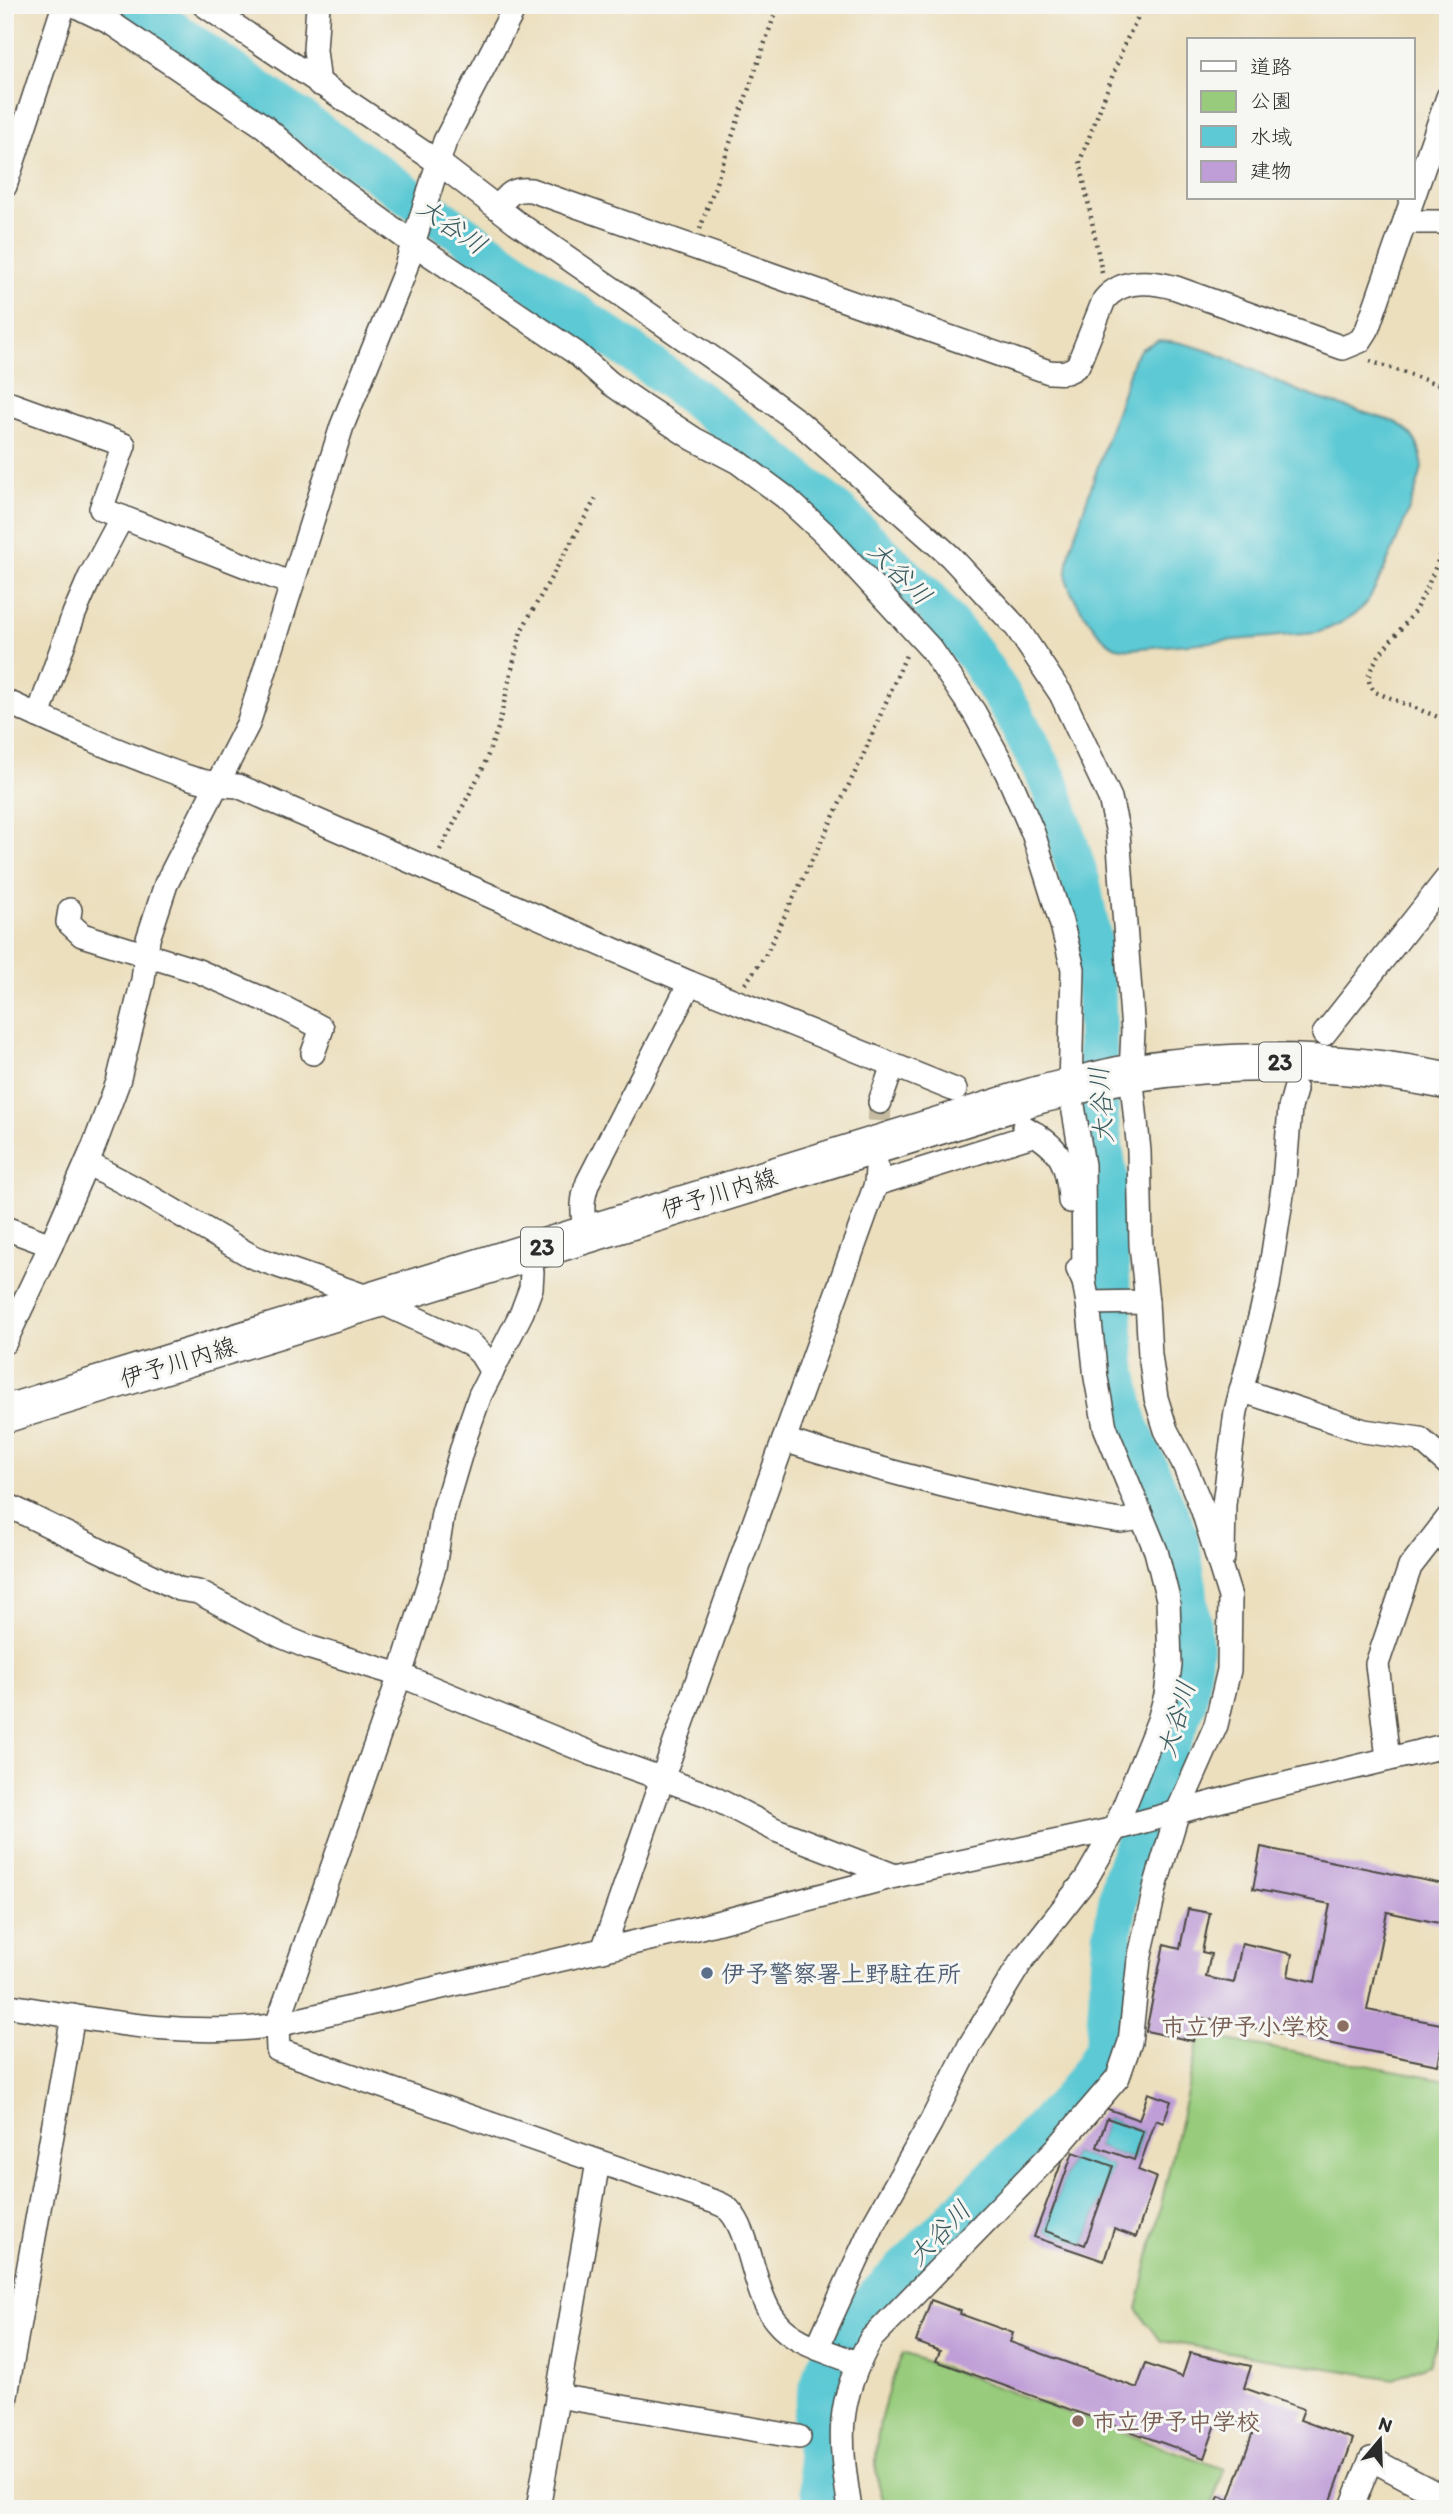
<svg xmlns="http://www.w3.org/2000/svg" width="1453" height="2514" font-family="Itim,'Klee One',sans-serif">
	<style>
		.green { fill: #98cc7c; stroke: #627c54; stroke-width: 2 }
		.water { fill: #5cc9d4; stroke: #447a80; stroke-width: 2 }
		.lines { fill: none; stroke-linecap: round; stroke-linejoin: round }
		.river { stroke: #5cc9d4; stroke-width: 40 }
		.building { fill: #bf9ed7; fill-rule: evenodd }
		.street-tunnel { stroke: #c5bba1; stroke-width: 23; stroke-dasharray: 23 11; stroke-linecap: butt }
		.street-casing { stroke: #484641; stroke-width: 26 }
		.primary-casing { stroke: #484641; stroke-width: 40 }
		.path { stroke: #484641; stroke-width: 4.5; stroke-dasharray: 2 5; stroke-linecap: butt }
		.street { stroke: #fff; stroke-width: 23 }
		.primary { stroke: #fff; stroke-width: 37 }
		.service-dot { fill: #5c6f8a; stroke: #f6f6f2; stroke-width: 2.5 }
		.education-dot { fill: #8d6e63; stroke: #f6f6f2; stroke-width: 2.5 }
		.labels { text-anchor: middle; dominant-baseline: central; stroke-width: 6; stroke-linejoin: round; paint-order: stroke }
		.shield { fill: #f6f6f2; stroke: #686867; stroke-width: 2 }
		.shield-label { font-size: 23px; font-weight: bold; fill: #2b2b2b }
		.street-label { font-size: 24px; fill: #2b2b2b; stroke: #f6f6f2 }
		.service-label { font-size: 24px; font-weight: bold; fill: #4e5e75; stroke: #f6f6f2; text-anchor: start }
		.education-label { font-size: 24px; font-weight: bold; fill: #785e54; stroke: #f6f6f2; text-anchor: end }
		.water-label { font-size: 26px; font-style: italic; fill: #3a5a5e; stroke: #f6f6f2 }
	</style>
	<rect width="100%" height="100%" fill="#f6f6f2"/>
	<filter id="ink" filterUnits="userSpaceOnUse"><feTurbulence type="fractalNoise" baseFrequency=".0143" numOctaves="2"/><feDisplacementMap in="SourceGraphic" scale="14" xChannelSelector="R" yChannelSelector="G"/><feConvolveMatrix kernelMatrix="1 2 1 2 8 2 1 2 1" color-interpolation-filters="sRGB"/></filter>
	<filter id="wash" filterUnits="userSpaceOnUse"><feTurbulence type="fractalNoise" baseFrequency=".00686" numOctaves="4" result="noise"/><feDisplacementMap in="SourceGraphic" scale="28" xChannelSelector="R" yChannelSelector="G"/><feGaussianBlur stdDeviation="1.57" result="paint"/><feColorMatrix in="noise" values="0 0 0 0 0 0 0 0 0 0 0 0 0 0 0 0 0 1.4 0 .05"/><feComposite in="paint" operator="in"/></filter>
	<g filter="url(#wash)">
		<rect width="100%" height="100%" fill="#ecdfbe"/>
		<g class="green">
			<path d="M1200,2035L1448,2080V2321L1444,2322L1429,2364L1394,2379L1161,2341L1137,2309Z"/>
			<path d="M903,2353L1224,2469L1210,2509H886C883,2498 879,2487 877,2477C872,2436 887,2389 903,2353Z"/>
		</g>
		<g class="water">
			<path d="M1158,340C1204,341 1259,375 1301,392C1332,404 1364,412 1395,422C1412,431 1421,445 1422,465C1422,483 1377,594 1362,608C1349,620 1332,628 1316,633L1130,649C1125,648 1118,648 1114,646C1099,639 1070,596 1067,580C1066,569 1069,558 1071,547L1134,358L1141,349Z"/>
			<path d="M1107,2118L1143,2131L1134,2160L1097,2147Z"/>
			<path d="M1073,2152L1113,2166L1085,2245L1045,2231Z"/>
		</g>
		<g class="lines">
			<path class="river" d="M137,5L667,377L755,444L840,514L926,597L975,655L1013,713L1049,782L1081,884L1095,957L1099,1120L1109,1185L1107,1231L1116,1365L1128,1423L1178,1535L1187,1586L1193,1647L1187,1701L1122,1878L1113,1932L1105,2046L1094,2067L1068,2102L845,2329L822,2376L812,2420L823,2509"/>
		</g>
		<g id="blocks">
			<g class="building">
				<path d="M1261,1847L1448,1885V1925L1387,1912L1367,2010L1446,2025L1438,2065L1198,2017L1193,2041L1146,2031L1164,1944L1180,1948L1188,1909L1210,1913L1202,1952L1211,1954L1206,1977L1234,1983L1242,1943L1292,1954L1288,1976L1315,1982L1330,1904L1253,1889Z"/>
				<path d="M1148,2093L1171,2101L1163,2123L1156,2120L1138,2170L1156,2177L1136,2237L1114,2229L1104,2261L1034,2237L1065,2153L1105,2108L1139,2120ZM1107,2118L1143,2131L1134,2160L1097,2147ZM1073,2152L1113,2166L1085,2245L1045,2231Z"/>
				<path d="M931,2300L961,2311L960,2314L1013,2333L1010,2342L1137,2388L1146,2364L1182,2377L1190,2353L1251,2366L1244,2388L1304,2409L1300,2420L1353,2439L1328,2509H1214L1219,2496L1229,2500L1254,2429L1219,2416L1204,2458L936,2361L940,2351L916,2342Z"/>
			</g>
		</g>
	</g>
	<g filter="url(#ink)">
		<use href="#blocks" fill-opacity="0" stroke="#484641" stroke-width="2"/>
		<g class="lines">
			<path class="street-tunnel" d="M878,1155L880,1102"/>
			<g class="street-casing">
				<g id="street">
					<path d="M74,5L111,23L265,127L313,170L414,244L576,353L610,383L645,407L694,439L738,462L785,497L826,535L931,649L974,712L1007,773L1033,833L1062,925L1073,969L1070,1088L1083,1165L1084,1282"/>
					<path d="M204,5L439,163L516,222L728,369L801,424L950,556L1017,628L1061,694L1110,798L1118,833L1133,1031L1131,1073L1139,1151L1141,1245L1147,1302L1150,1355L1156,1398L1166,1430L1183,1462L1202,1508L1230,1597L1229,1670L1216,1725L1178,1811L1156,1884L1139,1960L1130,2042L1118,2077L1057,2148L871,2339C835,2403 839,2438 850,2509"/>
					<path d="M318,5L315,50L319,84"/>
					<path d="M5,186L64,5"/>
					<path d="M498,208C508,194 513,188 531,190L1049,372C1062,373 1068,374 1078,365L1104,300C1122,278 1152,281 1176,288L1343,348L1360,341L1367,330L1448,97"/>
					<path d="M1405,222H1448"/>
					<path d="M5,402L124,445L101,509L292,584"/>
					<path d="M5,701C50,721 94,742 140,759C173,772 202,785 238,786L690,983L955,1090"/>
					<path d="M38,716L74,614L90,577L122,517"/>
					<path d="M70,910L68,922L82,935L198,971L284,1008L322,1028L313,1053"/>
					<path d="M1324,1034L1448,877"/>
					<path d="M880,1102L893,1065"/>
					<path d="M1024,1127C1059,1148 1068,1159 1070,1201"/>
					<path d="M87,1163L140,1191L253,1257L376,1300L471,1344L481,1354L492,1372"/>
					<path d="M876,1184L1036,1134"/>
					<path d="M5,1228L51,1245"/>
					<path d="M586,1234C582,1214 581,1201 588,1182L690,983"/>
					<path d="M527,1252L532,1272L531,1288L522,1312L480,1395L466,1435L443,1513L434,1567L400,1675L277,2025L278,2050L715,2202C720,2204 726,2206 729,2210C752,2234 752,2292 776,2321C796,2346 830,2351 858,2364"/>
					<path d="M1088,1303L1147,1302"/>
					<path d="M5,1342L51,1245L94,1146L118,1082L143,980L148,939L166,884L248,724L342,426L403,276L445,141L516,5"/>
					<path d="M1241,1390L1364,1431L1420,1439L1448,1464"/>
					<path d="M784,1440C894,1475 1006,1503 1121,1521L1142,1518"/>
					<path d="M5,1504L179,1589L198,1592L281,1636L308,1647L400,1675L593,1754L708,1795L776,1830L895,1876"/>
					<path d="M1223,1557L1224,1504L1236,1411L1268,1286L1284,1181L1290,1108L1295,1090"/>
					<path d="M1388,1759L1377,1664L1410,1567L1448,1518"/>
					<path d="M603,1950L662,1779L876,1184L877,1168"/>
					<path d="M5,2005C96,2020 185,2039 277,2025L697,1928L895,1876L1115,1829L1248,1793L1448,1745"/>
					<path d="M817,2348L873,2225L931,2122L970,2045L1021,1962L1086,1879L1115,1829L1159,1720L1166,1695L1170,1665L1168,1599L1156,1551L1105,1427L1096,1378L1088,1303L1084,1282L1078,1269"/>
					<path d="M557,2396L799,2437"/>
					<path d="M5,2401L73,2016"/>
					<path d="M538,2509L598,2162"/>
					<path d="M1351,2509L1371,2459L1448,2500"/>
				</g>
			</g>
			<g class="primary-casing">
				<path id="primary" d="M5,1414L1038,1095C1069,1088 1101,1078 1132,1073C1237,1057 1344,1059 1448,1081"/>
			</g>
			<g class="path">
				<path d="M700,229L778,5"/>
				<path d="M1102,273L1080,161L1125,43L1144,5"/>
				<path d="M1370,361L1443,386L1448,389"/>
				<path d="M1448,535C1438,560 1429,587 1415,610C1402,631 1379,649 1370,672C1367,680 1370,686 1375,692L1448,721"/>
				<path d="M440,850L483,768L498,728L521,631L596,498"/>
				<path d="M745,984L765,956L862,758L907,653"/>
			</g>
			<use href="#street" class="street"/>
			<use href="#primary" class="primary"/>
		</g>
	</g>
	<circle class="service-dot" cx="707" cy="1973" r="7"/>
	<g class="education-dot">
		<circle cx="1343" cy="2026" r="7"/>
		<circle cx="1078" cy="2421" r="7"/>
	</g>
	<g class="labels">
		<g class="shield">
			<rect x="1259" y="1042.5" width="42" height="39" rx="5"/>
			<rect x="521" y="1227.5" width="42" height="39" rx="5"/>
		</g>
		<g class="shield-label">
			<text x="1280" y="1062">23</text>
			<text x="542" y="1247">23</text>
		</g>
		<g class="street-label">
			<text transform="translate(719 1193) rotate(-17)">伊予川内線</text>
			<text transform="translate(178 1362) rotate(-17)">伊予川内線</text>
		</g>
		<g class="service-label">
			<text x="721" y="1973">伊予警察署上野駐在所</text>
		</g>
		<g class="education-label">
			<text x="1329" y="2026">市立伊予小学校</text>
			<text x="1092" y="2421" text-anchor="start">市立伊予中学校</text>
		</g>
		<g class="water-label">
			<text transform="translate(452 226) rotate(35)">大谷川</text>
			<text transform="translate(900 573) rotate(45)">大谷川</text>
			<text transform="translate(1101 1105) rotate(-94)">大谷川</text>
			<text transform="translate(1176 1719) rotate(-74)">大谷川</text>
			<text transform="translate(939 2233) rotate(-46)">大谷川</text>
		</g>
	</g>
	<rect width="1453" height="2514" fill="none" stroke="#f6f6f2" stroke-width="28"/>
	<rect x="1187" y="38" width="228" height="161" fill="#f6f6f2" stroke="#a5a5a2" stroke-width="2"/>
	<rect x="1201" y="61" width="35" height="10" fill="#ffffff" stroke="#a5a5a2" stroke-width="2"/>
	<text x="1250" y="74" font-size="21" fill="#2b2b2b">道路</text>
	<rect x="1201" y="91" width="35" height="21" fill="#98cc7c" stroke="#a5a5a2" stroke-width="2"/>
	<text x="1250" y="108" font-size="21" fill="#2b2b2b">公園</text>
	<rect x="1201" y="126" width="35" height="21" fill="#5cc9d4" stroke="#a5a5a2" stroke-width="2"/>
	<text x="1250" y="144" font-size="21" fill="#2b2b2b">水域</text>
	<rect x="1201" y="161" width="35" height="21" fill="#bf9ed7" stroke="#a5a5a2" stroke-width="2"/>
	<text x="1250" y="178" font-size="21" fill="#2b2b2b">建物</text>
	<g transform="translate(1380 2440) rotate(19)" stroke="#f6f6f2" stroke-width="5" paint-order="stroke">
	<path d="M0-5L12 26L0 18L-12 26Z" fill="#2b2b2b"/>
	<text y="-10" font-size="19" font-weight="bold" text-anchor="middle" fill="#2b2b2b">N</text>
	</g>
</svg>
